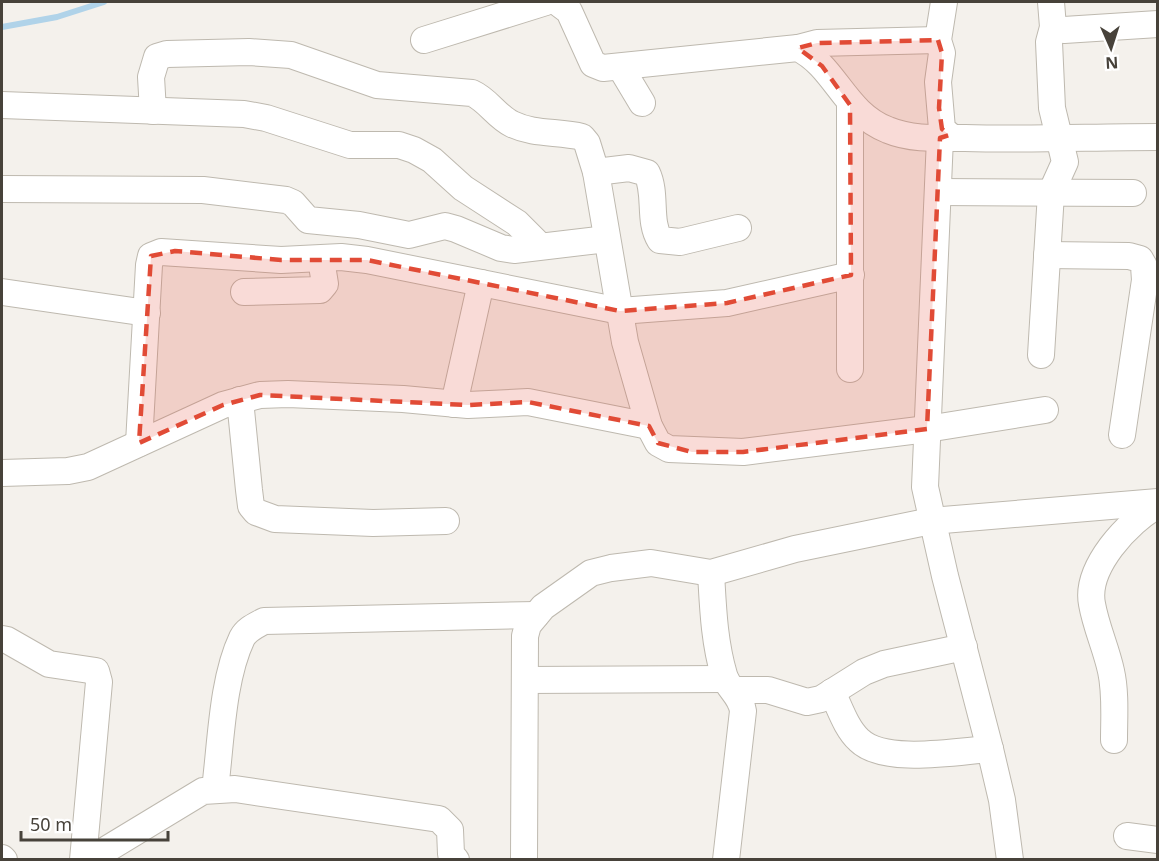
<svg xmlns="http://www.w3.org/2000/svg" width="1159" height="861" font-family="'Noto Sans',sans-serif">
	<style>
		.lines { fill: none; stroke-linecap: round; stroke-linejoin: round }
		.stream { stroke: #b0d3e9; stroke-width: 6 }
		.minor-casing { stroke: #beb9af; stroke-width: 28 }
		.minor { stroke: #fff; stroke-width: 26 }
		.marked { fill: #e14b36; fill-opacity: 0.2; stroke: #e14b36; stroke-width: 4.5; stroke-dasharray: 12 8; stroke-linejoin: round }
	</style>
	<rect width="100%" height="100%" fill="#f4f1ec"/>
	<g class="lines">
		<path class="stream" d="M2,27L57,17L104,2"/>
		<g class="minor-casing">
			<g id="minor">
				<path d="M557,2L569,11L593,64L603,68L798,48C836,67 844,113 888,130C912,140 940,138 965,138C1029,140 1093,137 1158,137"/>
				<path d="M944,2L938,40L942,53L938,82L942,129L949,135L940,138L925,487L945,576L990,749L1002,800L1010,860"/>
				<path d="M1064,30L1158,24"/>
				<path d="M424,40L546,2"/>
				<path d="M798,48L817,43L938,40"/>
				<path d="M621,68L642,103"/>
				<path d="M2,105L244,114L266,118L350,145H399L414,150L432,160L463,188L517,223L540,246"/>
				<path d="M850,105V369"/>
				<path d="M153,111L151,77L157,57L167,54L249,52L291,55L377,85L472,93C488,100 496,116 512,124C534,135 559,131 582,137L587,143L596,172L625,342L649,426L658,443L669,449L743,452L927,429L1045,410"/>
				<path d="M596,172L629,168L647,173C657,194 648,221 660,240L680,242L738,228"/>
				<path d="M2,189L203,190L286,200L293,203L308,220L359,225L409,235L445,226L456,229L501,248L514,250L607,239"/>
				<path d="M938,192L1133,193"/>
				<path d="M1047,255L1129,256L1140,259L1144,266L1145,280L1122,435"/>
				<path d="M2,292L147,313"/>
				<path d="M244,292L320,290L325,284L321,259"/>
				<path d="M1041,355L1051,193L1065,162L1052,108L1049,42L1053,27L1051,2"/>
				<path d="M240,400L249,490L251,506L256,512L275,519L373,523L446,521"/>
				<path d="M454,404L481,283"/>
				<path d="M139,443L149,265L151,256L161,252L281,260L341,257L367,260L620,311L727,303L851,275"/>
				<path d="M2,473L68,471L88,467L223,405L260,395L288,394L403,399L468,405L528,402L649,426"/>
				<path d="M711,573C713,607 714,641 724,675C728,689 741,695 743,711L726,860"/>
				<path d="M2,639L7,640L49,664L96,671L99,682L83,860"/>
				<path d="M525,680L725,679"/>
				<path d="M734,690H768L807,702L821,699L864,672L884,664L964,647"/>
				<path d="M832,692C840,708 846,728 859,740C884,765 958,751 990,749"/>
				<path d="M1114,740C1114,718 1116,693 1111,671C1106,648 1096,627 1092,604C1085,568 1128,521 1158,505"/>
				<path d="M215,789C221,743 222,680 242,638C247,629 255,626 264,621L536,615"/>
				<path d="M1127,836L1158,840"/>
				<path d="M2,858L4,860"/>
				<path d="M89,860L203,791L235,789L439,819L450,830L451,854L456,860"/>
				<path d="M524,860L525,636L528,625L543,607L591,573L611,568L651,563L711,573L795,549L931,521L1158,502"/>
			</g>
		</g>
		<use href="#minor" class="minor"/>
	</g>
	<path class="marked" d="M938,40L942,53L939,108L942,129L949,135L940,138L927,429L743,452H692L658,443L649,426L528,402L468,405L260,395L223,405L139,443L151,256L175,251L281,260H367L620,311L727,303L851,275L850,105L822,66L798,48L817,43Z"/>
	<rect width="1159" height="861" fill="none" stroke="#47423a" stroke-width="6"/>
	<g transform="translate(1111 48) rotate(177)" stroke="#ffffff" stroke-width="4.5" paint-order="stroke">
	<path d="M0-4.5L10 22L0 15L-10 22Z" fill="#47423a"/>
	<text y="-9" font-size="16" font-weight="bold" text-anchor="middle" fill="#47423a">N</text>
	</g>
	<path d="M21 831v9h147v-9" fill="none" stroke="#47423a" stroke-width="3"/>
	<text x="30" y="831" font-size="18" fill="#47423a" stroke="#ffffff" stroke-width="4.5" paint-order="stroke">50 m</text>
</svg>
